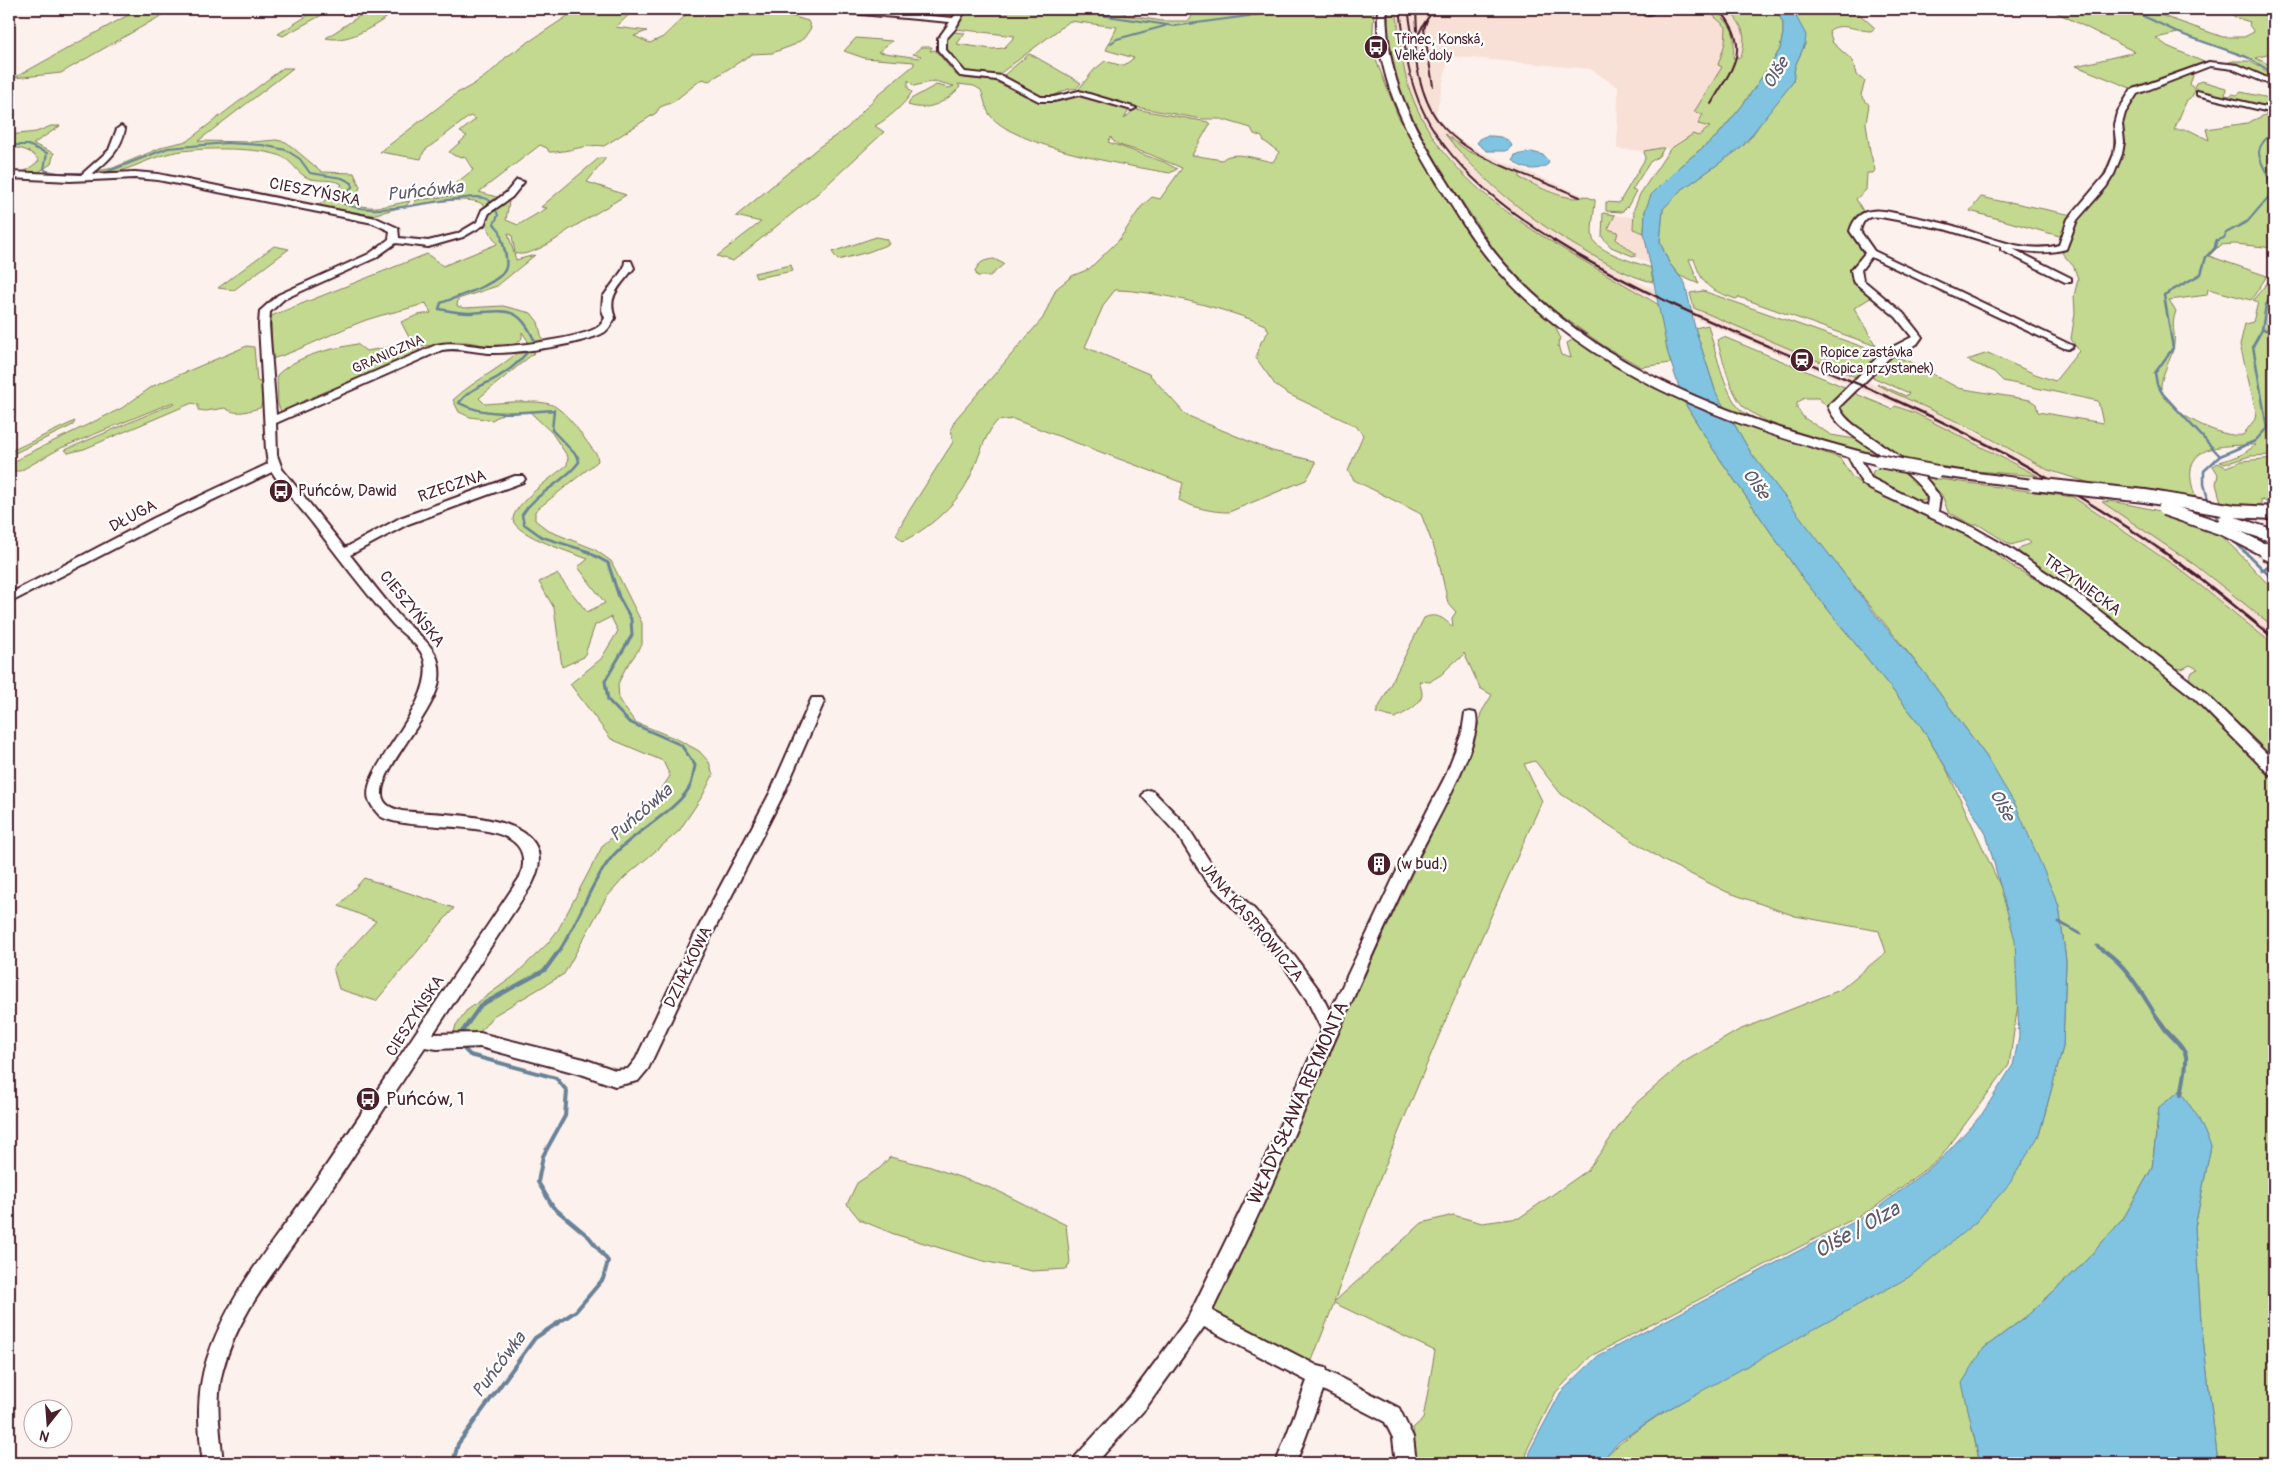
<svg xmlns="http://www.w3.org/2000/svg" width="2283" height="1472" font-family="Pangolin,sans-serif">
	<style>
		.built { fill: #f8e0d7 }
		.green { fill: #c2d98f; stroke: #867c5d; fill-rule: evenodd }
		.water { fill: #80c4e1; stroke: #6a8298 }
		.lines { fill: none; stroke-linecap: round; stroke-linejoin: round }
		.stream-far3 { stroke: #6a8298; stroke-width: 2 }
		.stream-far2 { stroke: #6a8298; stroke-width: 2.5 }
		.stream-far1 { stroke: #6a8298; stroke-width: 3 }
		.stream { stroke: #6a8298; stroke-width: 4 }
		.minor-casing { stroke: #4a1f2b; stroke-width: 4 }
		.major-casing { stroke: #4a1f2b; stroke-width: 4 }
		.minor { fill: #fff; fill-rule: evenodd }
		.major { fill: #fff; fill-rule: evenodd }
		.rail-far2 { stroke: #4a1f2b; stroke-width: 2 }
		.rail-far1 { stroke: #4a1f2b; stroke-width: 2.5 }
		.rail { stroke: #4a1f2b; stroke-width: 3 }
		.major-bridge-far1-casing { stroke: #4a1f2b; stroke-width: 16; stroke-linecap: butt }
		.major-bridge-casing { stroke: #4a1f2b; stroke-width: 20; stroke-linecap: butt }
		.major-bridge-far1 { stroke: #fff; stroke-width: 12 }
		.major-bridge { stroke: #fff; stroke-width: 16 }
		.labels { text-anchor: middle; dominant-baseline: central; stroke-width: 4.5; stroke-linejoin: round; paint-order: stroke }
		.far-poi-label { font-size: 14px; fill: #4a1f2b; stroke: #fff; text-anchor: start }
		.far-street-label { font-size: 14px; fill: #4a1f2b; stroke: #fff }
		.street-label { font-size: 16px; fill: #4a1f2b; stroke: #fff }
		.poi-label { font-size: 16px; fill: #4a1f2b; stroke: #fff; text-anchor: start }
		.water-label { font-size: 18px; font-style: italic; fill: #5d596b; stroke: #fff }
		.near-poi-label { font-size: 19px; fill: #4a1f2b; stroke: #fff; text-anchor: start }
		.near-street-label { font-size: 19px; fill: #4a1f2b; stroke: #fff }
		.near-water-label { font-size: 21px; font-style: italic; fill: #5d596b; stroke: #fff }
	</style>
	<rect width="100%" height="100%" fill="#fcf1ed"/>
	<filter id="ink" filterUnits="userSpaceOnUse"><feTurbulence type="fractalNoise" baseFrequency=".02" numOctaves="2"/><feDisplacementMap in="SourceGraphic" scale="10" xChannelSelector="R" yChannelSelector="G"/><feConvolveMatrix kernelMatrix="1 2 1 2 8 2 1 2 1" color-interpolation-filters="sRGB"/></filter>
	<g filter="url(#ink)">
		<g class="built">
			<path d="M1396,9H1706L1726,27L1725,43L1718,65L1723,66L1695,111L1703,113L1698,124L1710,127L1698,136L1682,140L1670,149L1661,148L1644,151L1617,149L1618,87L1590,69L1449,56L1436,113L1437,119L1463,142L1481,152L1585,196L1581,198L1567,197L1520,178V174L1468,151L1447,136L1475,170L1507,199L1577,246L1645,285L1924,406L2048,470L2148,531L2245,603L2274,627V645L2229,607L2158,553L2090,507L2015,463L1915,413L1698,320L1636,291L1566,252L1521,222L1462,172L1426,126L1413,100L1405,74Z"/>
			<path d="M1714,9H1727L1742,28L1744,38L1741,57L1733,58L1736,45L1724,19Z"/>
			<path d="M1615,215L1633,217V229L1644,233L1650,264L1635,257V253L1618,243L1616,240V236L1608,229Z"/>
		</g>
		<g class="green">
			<path d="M139,9H173L61,73L14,78Z"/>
			<path d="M318,9H333L283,36L278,34Z"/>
			<path d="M370,9H400C379,22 352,44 326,38Z"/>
			<path d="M578,9H635L616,27L647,31L634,36L650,43L663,37L692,9H793L788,15L808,21L811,28L804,38L794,45L772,53L752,54L709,81L702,79L673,102L660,107L656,113L604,146C587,143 568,153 549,152L547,148L540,145L479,192L507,200L509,202L506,220L518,225L547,208L541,207L599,158H606L587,182L626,195L567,231C559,239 526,259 515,253L512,235L508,233L516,260L535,255L497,286L458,299L457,306L464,308L503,306L531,313L538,322L542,339L534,353L479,398L485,404C500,403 544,398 556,407C572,418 584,439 597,455L598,461L535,511V520L549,531L594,549L611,561L642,623V645L625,669L618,684L619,700L635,722L679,740L699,751L709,762L713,775L703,795L679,831L625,877L606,898L564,974L493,1016L479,1033L452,1039L456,1025L466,1011L514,976L547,944L558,930L603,845L651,805L670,776L663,761L611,739L570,684L601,659L618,631L611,617L595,625L584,657L562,667L554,608L539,582L557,574L587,612L605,603L578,567L588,559C575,554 515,535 513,520C512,505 556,474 567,465L568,457L552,433L530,412L504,413L492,420L470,417L459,412L453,400C476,378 507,367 528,341L522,332V338C518,343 515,345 509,346C494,350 481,343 466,342C448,342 430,350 412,343L401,322L418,315L431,313L426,303C407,310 386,313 366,320C334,332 304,349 272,359L271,316L427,254L443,266L497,244C494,238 487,230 487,223C486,217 488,210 483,205C475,195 426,203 413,205L416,200L452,196L447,195L456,183L473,170L465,157L455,156L449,152L467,136L460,132L476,119L470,116L424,151L421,159L380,152L457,93C475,85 493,72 506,57Z"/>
			<path d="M885,9H961L952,19L881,13Z"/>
			<path d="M967,9H1127L1124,15L1162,21H1189L1196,9H1374L1372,50L1398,116L1435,182L1473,238L1511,284L1555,326L1560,337L1558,345L1561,355L1571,358L1567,343L1574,339L1624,371L1684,402L1713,449L1801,576L1919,723L1946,768L2027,944L2009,1065L1940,1158L1874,1208L1591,1356L1556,1392L1527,1450L1526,1463H1417L1413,1428L1423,1419L1435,1351L1334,1303L1311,1363L1217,1317L1213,1306L1304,1113L1343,1020L1474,743L1481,713L1492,695L1480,688L1464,653L1461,658C1453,662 1451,665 1444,672C1441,676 1434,678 1430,682L1419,681C1420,685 1422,690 1422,694C1422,705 1403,714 1395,718L1376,713L1424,618C1437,612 1444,619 1453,627L1452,618L1456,612L1448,603L1438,558L1421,514L1354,480L1348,471L1363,435L1356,426L1288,394L1276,386L1256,358L1261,342L1269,331L1265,325C1228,309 1154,290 1115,290L1104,304L1085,347L1149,374L1186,415L1272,451L1315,461V465L1306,480L1229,512C1211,512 1195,508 1179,500L1183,483L1013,419L997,421C982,438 979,461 968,481C956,505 927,530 903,541L896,535L904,519L953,442L951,429L955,420L1043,318L1056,289L1072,276L1089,269L1119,240L1141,207L1152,197L1160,199L1182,168L1149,154L1119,145L1112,140L1111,137L1108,142L1164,162L1177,169L1170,173C1129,166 1014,147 990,115C985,108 984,97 981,90L974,86L958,84L960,87C946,102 929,112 908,105L911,99L936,85L949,88L954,86L934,81L914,86L908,80V88L912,92C903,106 889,118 875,126L884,132L818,193L733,261L717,256L761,222L736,216L819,147L847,128L879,94L914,65V62L864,58L844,51L856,38L892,41L878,52L919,58L921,56L913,54L921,47H932L930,51L935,50L956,75L963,78L994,81L1037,101L1052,102L1078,96L1093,98L1129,110L1124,119L1135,109L1208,122L1210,124L1192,155L1222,160C1233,149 1259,160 1273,162L1279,152L1264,141L1262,137L1254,134L1251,128L1221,119H1202L1136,107L1080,92L1078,90L1094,70L1105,61L1123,66L1134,58L1106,50L1117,27L1070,21L998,75L964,73L945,51L944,41L951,32L965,33L957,44L992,49L1004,48L1015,36L957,29V23ZM1535,761L1561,794L1664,861L1727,892L1795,916L1879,931L1886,952L1840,990L1739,1030L1684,1062L1634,1105L1588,1170L1519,1218L1482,1223L1453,1215L1422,1223L1334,1302C1394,1131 1469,966 1542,801L1524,764Z"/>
			<path d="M1389,9H1396C1400,36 1401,65 1410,91C1448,199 1570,250 1659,305L1671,363L1641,367L1604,346L1559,314L1528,287L1495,251L1432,156L1401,97L1386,44Z"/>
			<path d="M1706,9H1714C1734,28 1736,31 1733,58L1741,57C1747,34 1744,26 1727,9H1776L1783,23V33L1780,49L1773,61L1742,106L1717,136L1679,167L1645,211L1644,233L1633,229L1634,209L1640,194L1670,149L1693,134L1698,136L1710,127L1698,124L1703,114L1694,112L1722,67L1718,65L1725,43L1726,27Z"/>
			<path d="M1792,9L1856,11L1875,28L1871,31C1857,31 1840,21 1829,31L1833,43L1853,61L1856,75L1865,81L1861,95L1869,105L1866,123L1870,151L1875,170L1873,173H1867L1866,190L1856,199L1863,211L1855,223C1868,252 1868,251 1854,280L1872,297L1854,308L1876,346L1739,297L1736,299C1710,290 1703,287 1694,259H1689L1699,284L1680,276L1669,263L1660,242L1663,209L1680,191L1742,147L1751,137L1771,108L1793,82L1795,66L1805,44Z"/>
			<path d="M2050,9H2143L2223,37H2244L2254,32L2249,25L2250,22L2237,18L2223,9H2274V59L2267,55L2256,58L2274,67V73L2246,56L2178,33L2156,38L2167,46L2206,63L2166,80L2170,81L2192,73L2193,76L2190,84L2195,91L2191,98L2186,102L2174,130H2189L2209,140L2206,129L2247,123L2265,115L2274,114V248L2235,244L2220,245L2209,256L2267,276L2251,300L2208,289L2207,295L2169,300L2176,311C2170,327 2176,331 2174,344C2173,358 2157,380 2162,392C2169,413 2222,439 2243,435L2255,419L2256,411L2240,345L2245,324L2253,322L2258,302L2253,300L2274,275V455L2250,456L2225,464L2220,462L2241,455L2256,445C2214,445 2175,446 2197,501L2090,483L2048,470L1973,429L1877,385L1878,384L1906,396L1909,393L1870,376L1887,361L1890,355L1911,362L1958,388L2030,400L2036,404L2038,412L2103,423L2098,401L2003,381L1994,372L1967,360L1988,353L2035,374L2055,381L2079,351L2071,339L2075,313L2074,296L2078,279L2074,267L2062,253L2067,249L2074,221L2110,180L2102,177L2113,153L2114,135L2122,131V119L2133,89L2076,66L2135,52Z"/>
			<path d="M1029,54L1034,56L1081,83L1076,89C1066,87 1059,95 1049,97C1034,99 1016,82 1003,76Z"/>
			<path d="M2233,61H2250L2274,76V83L2226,63Z"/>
			<path d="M283,68H293L198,141L252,142L276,140L286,142L322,172L354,173L360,187L354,203C370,212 394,204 410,201L406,206L372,215L318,206L339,189L342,184C331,178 318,182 308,178C296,173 293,160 278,155C255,147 190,147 167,154C148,159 131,169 113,173C105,175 97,175 90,175L92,172L113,168L165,146L187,141Z"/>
			<path d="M2202,81L2226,88L2225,95L2230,96L2232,94L2237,95L2241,92L2274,99V109L2201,92L2194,87L2196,83Z"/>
			<path d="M51,126H60L33,144L54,153L51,164L37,173L24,172L39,161C32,150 21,148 9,147V135L36,132Z"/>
			<path d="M1445,134L1468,151L1520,174V178C1536,185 1569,204 1585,196L1595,200C1595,212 1590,227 1593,239C1597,252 1638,263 1651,268L1653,282C1634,278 1618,269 1601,260C1541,228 1487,188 1445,134Z"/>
			<path d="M1661,148H1664L1659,156L1650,162L1632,190L1636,191L1628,206L1622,212L1606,211V202L1619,203L1645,159L1644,151Z"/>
			<path d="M1981,197L2009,203L2010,202L2072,215L2063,237L1970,211Z"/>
			<path d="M1603,213L1615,215L1608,229L1618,232L1616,240L1635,253V257L1611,247L1602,237Z"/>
			<path d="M876,237L886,239L889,244L868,252L838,260L832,252Z"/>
			<path d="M274,246L289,249L234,290L218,288Z"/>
			<path d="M994,259L1004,264L990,276H977L975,271C979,262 984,260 994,259Z"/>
			<path d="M791,265L793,271L756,278L754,273Z"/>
			<path d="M1703,291L1869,349L1879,356L1858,378L1694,308L1690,293Z"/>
			<path d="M1708,325C1714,346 1725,393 1739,408C1745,415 1755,417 1762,422L1724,407L1716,393L1695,328Z"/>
			<path d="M1724,337L1847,388L1831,403L1830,409L1818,398H1804L1797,403V408L1804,418L1831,435L1855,439L1888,457L1792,432C1780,428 1752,415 1743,406C1730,392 1723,358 1717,340Z"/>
			<path d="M357,344L366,351L409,344L420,350L404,361L290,411L281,412L278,404L277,375C300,354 327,350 357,344Z"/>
			<path d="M247,346L254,347L257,381L261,382L263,401L260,408C247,411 236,416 225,408L206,411L198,410V405L192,403L84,449L68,453L65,450L175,403L173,402L61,448L20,471H11L9,467L23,456L122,408L153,386Z"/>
			<path d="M1854,393L1892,409L1895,406L1915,413L2038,476L1963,470L1899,459L1854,425L1838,409Z"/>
			<path d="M75,421L73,425L9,456V452Z"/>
			<path d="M1733,422L1840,458L1852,477L1867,488L1924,513L1974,538L2015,568L2064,595L2198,702L2223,724L2274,779V1463H2218L2201,1322L2195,1227L2211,1146L2159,1107L2152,1168L2123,1219L2081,1266L2028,1315L1984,1348L1971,1425L1980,1463H1599C1627,1434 1659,1414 1695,1394L2039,1135L2063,1047L2065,993L2066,961L2059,906L1986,756L1923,671L1812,534L1751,453Z"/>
			<path d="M2274,458V508H2269L2270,504L2261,499V509L2230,507L2221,502L2216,484L2218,474L2213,466L2218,463L2226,467L2242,461Z"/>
			<path d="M1880,467C1901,471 1923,477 1929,499C1918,505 1878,485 1872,475L1873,471Z"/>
			<path d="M1924,477L2073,497L2181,570L2274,645V762L2243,728L2189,679L2192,672L2198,669L2190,665L2182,669L2176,668L2022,554L2018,551L2021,547L2031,543L2027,540L2011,545L1979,525H1973L1948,512L1942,495Z"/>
			<path d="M2109,501C2137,506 2190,515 2213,531C2236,546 2254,571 2274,590V627L2195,565L2102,502Z"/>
			<path d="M364,878L454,908L376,1001L339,989L333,968L376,921L339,906Z"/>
			<path d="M890,1157L931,1167L996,1190L1066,1225L1070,1262L1067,1269L1032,1271L983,1261L894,1234L860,1220L847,1204L857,1183L880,1168Z"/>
		</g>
		<g class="water">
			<path d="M1776,9H1792L1806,35L1805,44L1795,66L1793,82L1742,147L1680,191L1663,209L1660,242L1669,263L1685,283L1695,328L1716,393L1751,453L1878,618L1923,671L1986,756L2016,806L2059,906L2066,961L2063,1047L2039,1135L2010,1183L1976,1222L1909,1277L1658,1415L1620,1441L1599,1463H1529L1530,1450L1561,1392L1598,1356L1871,1213L1941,1159L1982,1114L2013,1065L2019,1037L2015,940L1986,834L1919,723L1801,576L1713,449L1684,402L1668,354L1644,233L1645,211L1651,195L1679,167L1717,136L1742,106L1773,61L1780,49L1783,33V23Z"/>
			<path d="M1486,136C1496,136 1508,136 1512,146L1506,151H1487L1477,143L1481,138Z"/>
			<path d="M1532,152L1543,155L1549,162L1548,164C1538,172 1521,170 1513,160L1515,155Z"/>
			<path d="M2180,1091L2198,1117L2211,1146L2195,1227L2201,1322L2218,1463H1980L1962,1383L1984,1348L2028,1315L2081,1266L2123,1219L2152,1168L2159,1107Z"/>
		</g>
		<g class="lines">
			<g class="stream-far3">
				<path d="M2128,9L2184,35L2249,58L2274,74"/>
				<path d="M1067,10L1174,26L1301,9"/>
				<path d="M1111,43L1117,39L1165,26"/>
				<path d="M9,145H28L47,153L44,169L47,171L59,173H104L168,148L227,143L262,145L286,150L300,159L310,173L342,178L352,183V187L338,201C367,219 424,202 456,199C466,198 478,195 487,199C493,202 496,209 498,215L494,224L500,231L502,241"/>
				<path d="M2215,241L2224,238L2226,233L2248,221L2272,193C2271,165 2242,155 2274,132"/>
			</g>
			<g class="stream-far2">
				<path d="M502,240C504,248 508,259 506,267C503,283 456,297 441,303L439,309C450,311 459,313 470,313C505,311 519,304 535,342C526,355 515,367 501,375C487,385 469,388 459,403C488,418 523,412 554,410L552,430L578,457L579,462C563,484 537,491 522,515L524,524L542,537L590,552"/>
				<path d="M2216,240L2215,248L2206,257L2201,274L2164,295L2173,348L2155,373L2157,384L2163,394L2220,456"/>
				<path d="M2262,330H2274"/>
				<path d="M2209,503L2204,484V471L2220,456L2255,441L2267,428L2253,346L2262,330L2266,305L2274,293"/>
				<path d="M2213,510L2219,522"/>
				<path d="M2267,510L2266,507L2274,487"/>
				<path d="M2268,516L2272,532"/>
				<path d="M2232,539L2245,552"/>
			</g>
			<g class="stream-far1">
				<path d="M2244,551L2274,580"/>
				<path d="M2262,570L2272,566"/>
				<path d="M2059,922L2080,934"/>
				<path d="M2097,946L2108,954"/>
				<path d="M557,954C579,923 588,886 612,857C630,834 681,809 691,784C693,778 694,771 695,765L681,745L629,722L608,700L605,681L632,635L631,619L619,597L608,563L586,551"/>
			</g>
			<g class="stream">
				<path d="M2106,952C2133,971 2146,1003 2165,1029C2171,1037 2184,1046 2186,1056C2187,1068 2183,1083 2181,1095"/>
				<path d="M459,1036L481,1005L545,970L558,952"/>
				<path d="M453,1463L458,1444L535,1338L576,1311L603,1279L608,1261L589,1237L553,1207L538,1182L543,1156L565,1116L567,1091L556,1078L470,1055L460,1045"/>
			</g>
			<g class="minor-casing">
				<g id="minor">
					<path d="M823,9H850L953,18L959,9H966L955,29L946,39V50L965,72L1002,76L1041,97H1054L1079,91L1136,108L1132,110L1079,95L1054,101H1039L997,80L960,76L938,50V39L950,22L827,11Z"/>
					<path d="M1638,9H1647L1652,13L1645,15Z"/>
					<path d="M2209,62L2238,65L2274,81V86L2233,69L2210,66L2137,94L2125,113L2122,124L2124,142L2122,154L2114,174L2106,187L2077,220L2066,249C2048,254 2032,253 2013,249L2071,278V282H2065L2001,250V246L1944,229L1881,217C1869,215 1863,218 1860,231L1874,251L2073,346L2068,349L2064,348L1871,257L1861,270L1863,280L1903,313L1922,337L1917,344L1891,356L1839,407C1844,420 1861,430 1873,438C1898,456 1925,471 1940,498L1938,511L1976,529L2011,549L2074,591L2204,692L2274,761V775L2269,774L2194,698L2066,597L2003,555L1968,535L1870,489L1862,483L1848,456L1850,454H1858L1871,478L1927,506L1928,498C1908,460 1840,441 1828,406L1883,352L1912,337L1896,317L1853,281L1851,270L1865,253L1850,231C1853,221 1859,212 1871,211C1881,209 1894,213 1905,215C1920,218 1935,221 1950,225C1983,234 2024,255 2059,245L2068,219L2106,174L2114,154L2116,142L2114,124L2117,113L2131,90Z"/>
					<path d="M2197,91L2274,109V113L2197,95Z"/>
					<path d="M121,126L125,129C121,150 108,161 92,174L135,172L158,174L376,218L398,228L399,238L428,241L457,234L477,222L482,210L506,193L517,180L524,182L512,197L489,213L484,225L463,237L428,247L396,243L375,258L284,299L270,312L269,325L276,415L436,345C455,340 472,347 491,347C511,347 583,338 598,327C601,325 603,321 605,318L602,310L603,297L624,268L625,261H631L634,268C621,285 606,296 615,318C612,323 609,330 603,333C580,345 514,354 489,353C473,352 458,347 442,350L276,423L277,455L282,469L345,548L400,518L515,476H523L525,479L523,482L408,524L350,555C367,576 383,598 401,618C413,630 427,639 435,654C439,661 440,671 439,680C436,713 373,775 383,799C386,807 395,809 402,811C441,816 570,809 532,884L433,1034L480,1033L584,1059L615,1070L628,1069L636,1059L694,936L770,793L810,702L812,698H822L824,702L784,793L706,946L648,1069L638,1081L615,1086L584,1075L480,1047L437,1049L425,1047C386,1105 349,1164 309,1222C276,1271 237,1314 222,1373C215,1403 220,1433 223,1463H203C198,1428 196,1393 207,1359C229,1291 276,1240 315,1182C384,1081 452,978 520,877C545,808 413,837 380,816C377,813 373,808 371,804C352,775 434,710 425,662C422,645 401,634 391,622C364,591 339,558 314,525C300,507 284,491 272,472L162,524L9,603V594L154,518L268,464L266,450L259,325L260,311L278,295L369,254L389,239L390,231L373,223L158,180L135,178L70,181L9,178V172L81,175L109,150L117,129Z"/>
					<path d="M1470,712L1475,713C1487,735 1429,834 1417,859C1365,966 1320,1076 1272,1184C1253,1227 1232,1269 1212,1311L1318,1366L1326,1368L1327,1371L1399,1408L1413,1437L1416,1463H1396L1393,1438L1385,1422L1323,1390L1296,1463H1276L1307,1381L1204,1327L1145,1409L1096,1463H1073L1076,1456L1131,1395L1188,1318L1259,1173L1322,1030L1307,1000L1284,966L1244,919L1204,878L1177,834L1142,796L1144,792L1149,790L1154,792L1187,826L1217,873L1255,910L1295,957L1319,990L1330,1012L1403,858L1445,777L1462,733L1465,713Z"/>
				</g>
			</g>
			<g class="major-casing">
				<g id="major">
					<path d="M1378,9H1386C1387,80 1410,122 1447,181C1465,210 1482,239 1505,265C1601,374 1747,423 1884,458L1886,461L1884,464L1879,465C1744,431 1604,383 1506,279C1477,249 1456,213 1434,177C1402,125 1375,72 1378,9Z"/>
					<path d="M1937,468L2033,480L2040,484L2033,488L1932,475L1930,472Z"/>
				</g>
			</g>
			<use href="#minor" class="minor"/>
			<use href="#major" class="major"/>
			<g class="rail-far2">
				<path d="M1400,9C1404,37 1406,65 1415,91C1436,155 1500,207 1555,241"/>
				<path d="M1408,9L1413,40"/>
				<path d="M1416,9L1417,31"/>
				<path d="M1435,9C1415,32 1412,47 1419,76C1423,93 1428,108 1439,122C1469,161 1536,177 1580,197"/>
				<path d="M1427,20L1424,29L1433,86"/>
				<path d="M1711,104C1733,66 1753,48 1719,9"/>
			</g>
			<path class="rail-far1" d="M1553,240C1660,307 1780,349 1895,400C1990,442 2079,493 2164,552"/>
			<path class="rail" d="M2163,551L2202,580L2274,638"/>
			<g class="major-bridge-far1-casing">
				<g id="major-bridge-far1">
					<path d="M1879,461L1937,472"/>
					<path d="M2033,484L2145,496L2234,511L2274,513"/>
					<path d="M2164,509L2223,529L2268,552"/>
					<path d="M2225,520L2274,536"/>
				</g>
			</g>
			<g class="major-bridge-casing">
				<path id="major-bridge" d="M2266,551L2274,555"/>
			</g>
			<use href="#major-bridge-far1" class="major-bridge-far1"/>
			<use href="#major-bridge" class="major-bridge"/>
		</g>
	</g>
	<defs>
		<g id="bus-disc" transform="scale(1.25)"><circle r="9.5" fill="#4a1f2b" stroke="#fff"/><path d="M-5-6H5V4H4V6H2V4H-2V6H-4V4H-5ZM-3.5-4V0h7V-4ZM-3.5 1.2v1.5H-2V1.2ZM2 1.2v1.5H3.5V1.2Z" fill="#fff"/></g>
		<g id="station-disc" transform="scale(1.25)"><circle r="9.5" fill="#4a1f2b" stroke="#fff"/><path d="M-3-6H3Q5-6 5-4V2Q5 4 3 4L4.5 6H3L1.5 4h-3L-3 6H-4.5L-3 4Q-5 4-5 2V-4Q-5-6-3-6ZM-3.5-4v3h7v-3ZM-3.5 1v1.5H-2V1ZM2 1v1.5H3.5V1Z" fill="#fff"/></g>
		<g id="building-disc" transform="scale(1.25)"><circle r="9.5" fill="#4a1f2b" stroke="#fff"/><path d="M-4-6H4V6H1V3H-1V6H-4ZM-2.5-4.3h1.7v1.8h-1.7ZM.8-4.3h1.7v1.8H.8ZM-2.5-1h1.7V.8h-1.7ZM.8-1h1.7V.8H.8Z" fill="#fff"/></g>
	</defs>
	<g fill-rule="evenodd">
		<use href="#bus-disc" x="1376" y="47"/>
		<use href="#station-disc" x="1802" y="360"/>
		<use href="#bus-disc" x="281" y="491"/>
		<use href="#building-disc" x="1379" y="864"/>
		<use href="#bus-disc" x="368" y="1099"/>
	</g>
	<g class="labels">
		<g class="far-poi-label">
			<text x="1394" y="39">Třinec, Konská,<tspan x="1394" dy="16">Velké doly</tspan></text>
			<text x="1820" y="352">Ropice zastávka<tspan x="1820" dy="16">(Ropica przystanek)</tspan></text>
		</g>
		<g class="far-street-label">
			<text transform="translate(388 354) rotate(-24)">GRANICZNA</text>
		</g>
		<g class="street-label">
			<text transform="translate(315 192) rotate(11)">CIESZYŃSKA</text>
			<text transform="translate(452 486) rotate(-19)">RZECZNA</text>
			<text transform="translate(133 516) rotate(-28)">DŁUGA</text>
			<text transform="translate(2082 585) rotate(36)">TRZYNIECKA</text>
			<text transform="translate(412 609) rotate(51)">CIESZYŃSKA</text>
			<text transform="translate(1252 922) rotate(50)">JANA KASPROWICZA</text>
			<text transform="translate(688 967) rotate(-64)">DZIAŁKOWA</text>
			<text transform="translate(415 1016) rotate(-57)">CIESZYŃSKA</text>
		</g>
		<g class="poi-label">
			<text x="298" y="491">Puńców, Dawid</text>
			<text x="1396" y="864">(w bud.)</text>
		</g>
		<g class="water-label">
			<text transform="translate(1776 73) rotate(-58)">Olše</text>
			<text transform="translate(425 191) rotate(-6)">Puńcówka</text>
			<text transform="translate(1756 484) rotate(54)">Olše</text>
			<text transform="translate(2002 805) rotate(62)">Olše</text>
			<text transform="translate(641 813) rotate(-41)">Puńcówka</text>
			<text transform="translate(499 1365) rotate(-53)">Puńcówka</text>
		</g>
		<g class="near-poi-label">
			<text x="386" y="1099">Puńców, 1</text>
		</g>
		<g class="near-street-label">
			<text transform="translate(1298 1103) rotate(-66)">WŁADYSŁAWA REYMONTA</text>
		</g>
		<g class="near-water-label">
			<text transform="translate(1857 1230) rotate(-29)">Olše / Olza</text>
		</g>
	</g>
	<rect width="2283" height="1472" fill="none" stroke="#fff" stroke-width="30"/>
	<rect x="15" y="15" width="2253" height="1442" fill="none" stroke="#4a1f2b" stroke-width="2" filter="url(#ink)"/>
	<g transform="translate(48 1424) rotate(197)"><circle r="24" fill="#ffffff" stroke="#b7a5aa"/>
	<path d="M0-4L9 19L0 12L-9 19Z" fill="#4a1f2b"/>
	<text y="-8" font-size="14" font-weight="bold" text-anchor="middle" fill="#4a1f2b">N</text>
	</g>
</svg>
